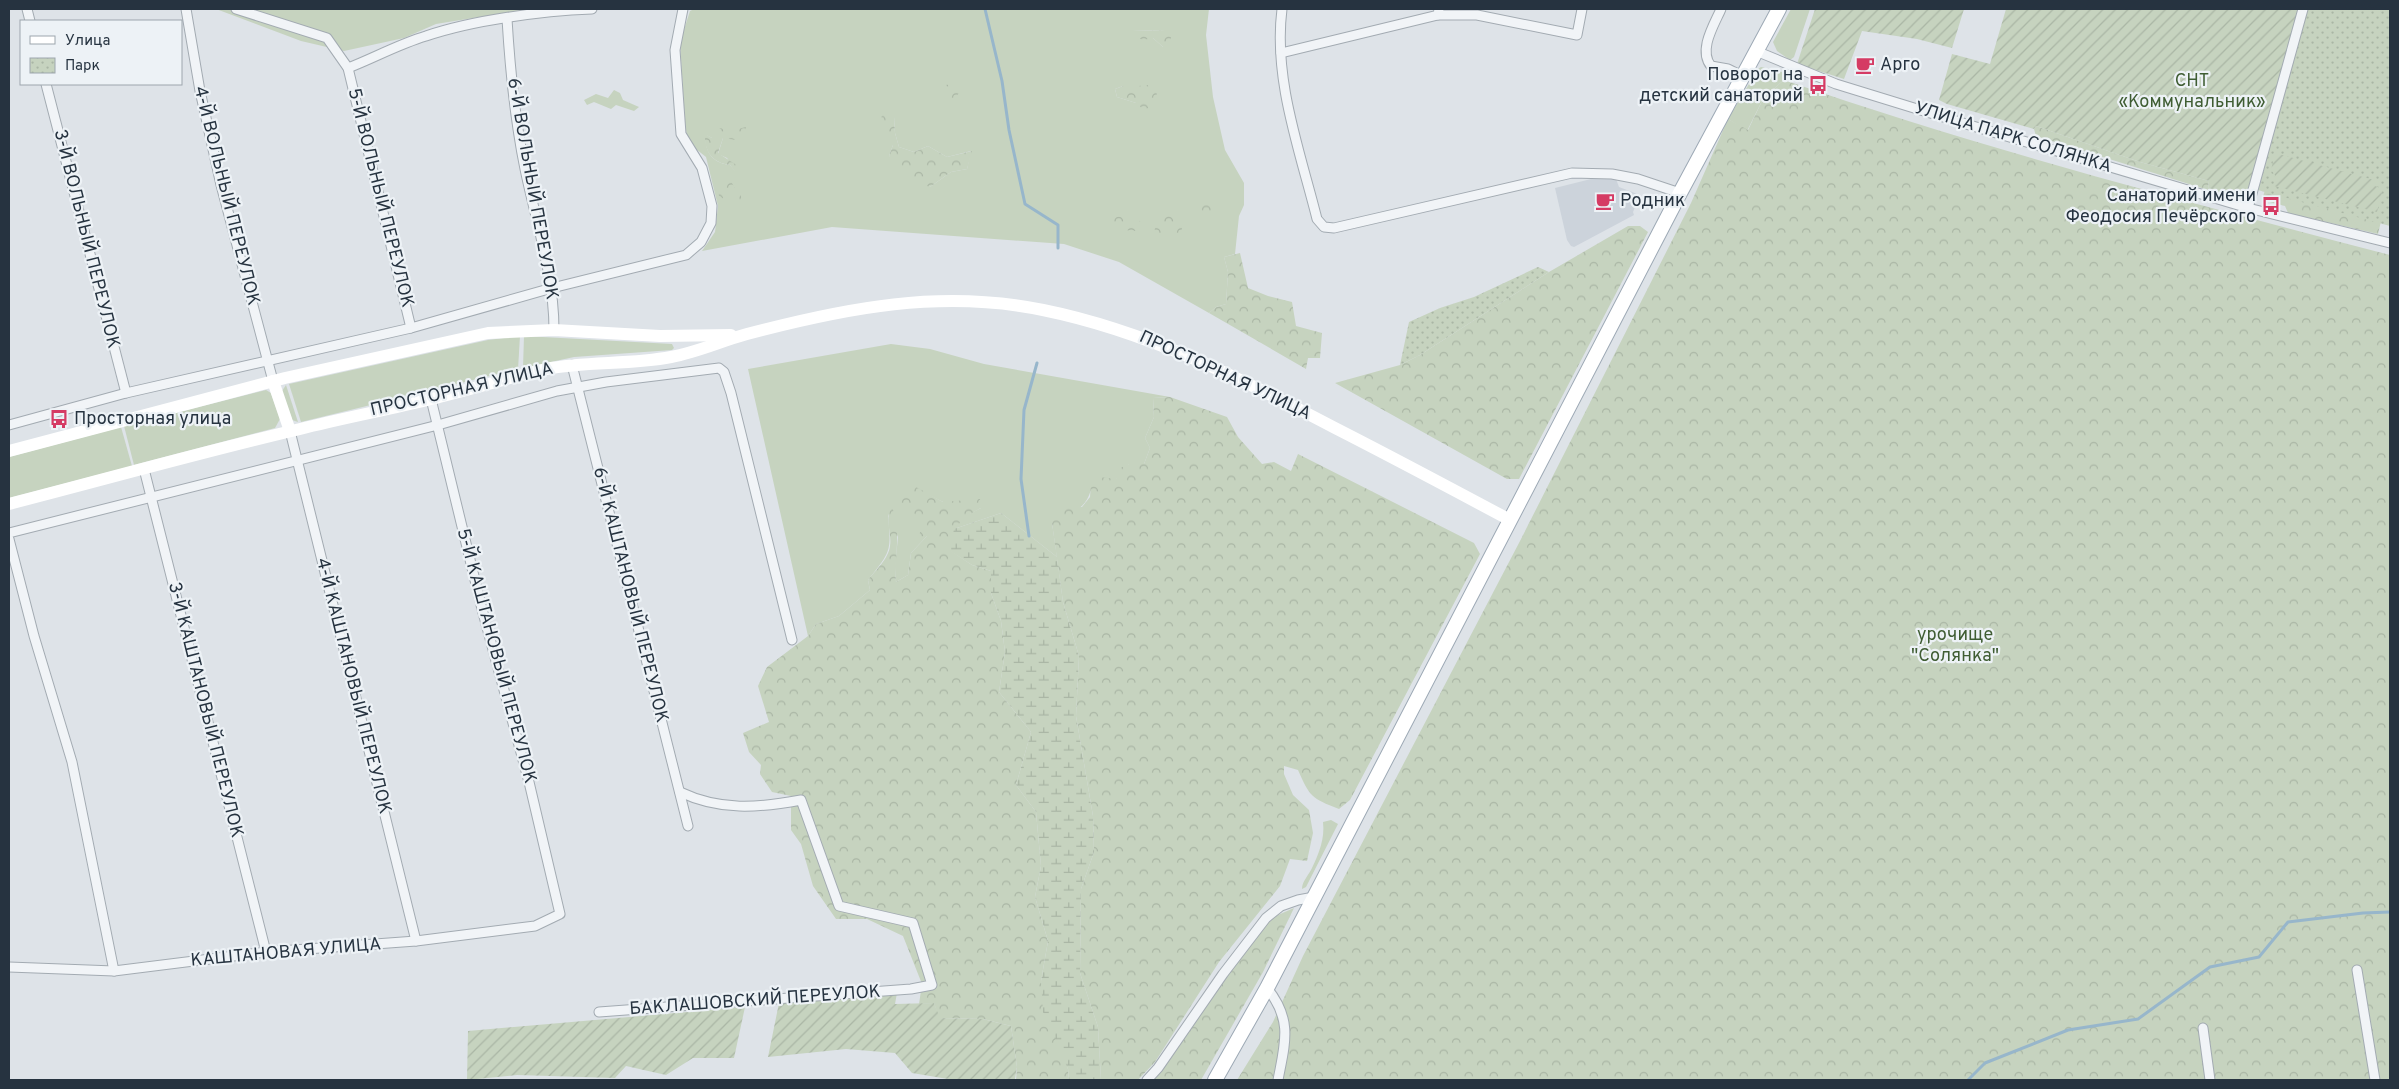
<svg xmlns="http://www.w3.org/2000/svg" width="2399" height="1089" font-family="Overpass,sans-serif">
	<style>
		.built { fill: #ccd3db }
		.grass { fill: #c6d3bf; fill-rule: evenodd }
		.forest { fill: url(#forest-crowns) }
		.wetland { fill: url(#wetland-marsh) }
		.park { fill: url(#park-dots) }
		.garden { fill: url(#garden-furrows) }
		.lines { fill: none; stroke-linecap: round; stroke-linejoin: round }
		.stream { stroke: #97b6cb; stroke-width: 3 }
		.street-casing { stroke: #a3abb2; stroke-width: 11 }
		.primary-casing { stroke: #9da9b5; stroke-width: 16 }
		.street { stroke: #f1f4f7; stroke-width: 9 }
		.secondary { stroke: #fff; stroke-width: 12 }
		.primary { stroke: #fff; stroke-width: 14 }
		.labels { text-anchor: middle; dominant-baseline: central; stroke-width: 4.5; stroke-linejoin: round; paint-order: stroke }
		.poi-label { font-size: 18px; fill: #263340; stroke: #edf2f6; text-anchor: start }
		.park-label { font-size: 18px; fill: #3f5d33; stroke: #edf2f6 }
		.street-label { font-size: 18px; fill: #263340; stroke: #edf2f6 }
	</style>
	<defs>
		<pattern id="forest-crowns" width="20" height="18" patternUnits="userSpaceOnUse" patternTransform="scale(1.25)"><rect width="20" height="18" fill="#c6d3bf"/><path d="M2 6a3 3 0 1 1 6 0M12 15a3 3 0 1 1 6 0" fill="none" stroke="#aab6a5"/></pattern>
		<pattern id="wetland-marsh" width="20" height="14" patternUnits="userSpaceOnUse" patternTransform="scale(1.25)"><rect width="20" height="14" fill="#c6d3bf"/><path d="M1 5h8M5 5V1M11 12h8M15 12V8" fill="none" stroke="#aab6a5"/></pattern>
		<pattern id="park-dots" width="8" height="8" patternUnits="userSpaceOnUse" patternTransform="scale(1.25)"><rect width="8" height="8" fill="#c6d3bf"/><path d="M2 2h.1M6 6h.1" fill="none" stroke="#aab6a5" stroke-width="1.8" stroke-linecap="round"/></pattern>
		<pattern id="garden-furrows" width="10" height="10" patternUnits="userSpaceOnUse" patternTransform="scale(1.25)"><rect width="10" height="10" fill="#c6d3bf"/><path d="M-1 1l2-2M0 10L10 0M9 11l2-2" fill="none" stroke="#aab6a5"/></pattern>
	</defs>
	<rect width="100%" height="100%" fill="#dee3e8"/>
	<path class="built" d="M1603,176L1616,179L1619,187L1640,195L1633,212L1634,215L1574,247L1571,246L1567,240L1555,188Z"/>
	<g class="grass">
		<path d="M216,9H529L436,24L404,38L344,51L301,41Z"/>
		<path d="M694,9H1209L1206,35L1213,97L1225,150L1244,183V205L1239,216L1235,254L1224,257L1228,272L1226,304L1216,307L1209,313L1119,262L1064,244L832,227L702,251L715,232L718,206L706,157L696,149L687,137L685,122L680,42L690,11ZM1165,30L1163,47L1153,38L1133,31ZM1123,86H1138L1136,103L1117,97L1115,89ZM894,117L895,133L899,147L914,152L928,146L947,157L971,151L967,169L951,172L930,187L889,156L893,145ZM706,135L712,138L740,137L723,138L718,154L727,158L736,172L730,165C713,163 704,152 706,135Z"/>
		<path d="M1791,9H1810L1794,57L1790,60L1777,51L1773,42Z"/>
		<path d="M1761,67L1786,73L1784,80L1764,97L1747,131L1728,119L1758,69Z"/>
		<path d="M614,90L620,93L623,100L639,107L634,111L616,105L611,109L594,102L587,105L584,100L596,94L608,98Z"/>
		<path d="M520,336L518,369L301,422L289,384L488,340Z"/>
		<path d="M524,336L672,344L674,348L672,350L574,357L523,368Z"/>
		<path d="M891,344L930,349L984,364L1170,397L1153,398L1154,417L1145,438L1150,448L1144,464H1129L1116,479L1092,483C1089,509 1073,512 1052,523L1057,557L1001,513L954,529L963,517L981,508L943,502L927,494L918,516L927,536L911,553L908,575L896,582L895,566L898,537L888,514C891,551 892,550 868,580L870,590L839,616L816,624L808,636L748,369Z"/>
		<path d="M286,385L298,422L292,420L282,391Z"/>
		<path d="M266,390L271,393L280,419L275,428L134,465L124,426Z"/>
		<path d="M121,427L132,466L9,498V457Z"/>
		<path d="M1331,820L1338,824L1306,887L1302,889C1302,881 1309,875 1312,868C1319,853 1325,839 1323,822Z"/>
	</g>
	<g class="forest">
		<path d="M1165,30L1171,37L1170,46L1163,47L1153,38L1143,40L1133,36V31Z"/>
		<path d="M1132,77L1138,86L1150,85L1157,94L1154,105L1144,110L1136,103L1117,97L1115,89L1123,86L1126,78Z"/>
		<path d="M1784,80C1983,149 2187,202 2390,255V1080H1237L1273,1022L1303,956L1520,541L1691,203L1728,119L1748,130L1764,97Z"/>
		<path d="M957,84L959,93L953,101L942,97L938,91L944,85Z"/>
		<path d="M888,111L894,117L895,133L899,147L914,152L928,146L947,157L972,151L967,169L951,172L930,187L901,177L889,156L893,145L881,117Z"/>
		<path d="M2036,126L2140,162L2209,181L2208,190L2036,136L2034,129Z"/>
		<path d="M746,127L745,132L736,140L723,138L718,153L738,166L736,173L730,165C713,163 704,152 705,134L712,138L720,128L730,131Z"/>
		<path d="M2271,170L2389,188L2378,234L2288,213L2285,206L2262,200Z"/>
		<path d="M722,178L730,179L735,189L741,194V202L749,203L748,207L732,204L719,196L717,184Z"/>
		<path d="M1205,199L1215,204L1214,213L1206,220L1195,216V207Z"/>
		<path d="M1168,209L1180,214L1182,229L1176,239L1165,235H1154L1157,214Z"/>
		<path d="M1132,215L1143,224L1137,231L1110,229L1108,224L1116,217Z"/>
		<path d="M1628,226H1640L1648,232L1519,479H1507L1335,383L1400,365L1420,355L1549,272Z"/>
		<path d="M1240,253L1248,288L1268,296L1292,302L1296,326L1322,333L1320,358H1308L1306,369L1209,313L1216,307L1226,304L1228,272L1224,257Z"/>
		<path d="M1170,397L1227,417L1238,437L1262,464L1274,462L1291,471L1298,454L1474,543L1480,554L1350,800L1339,809C1311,798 1310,797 1298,770L1284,766V774L1293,795L1309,810L1313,833L1307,861L1290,859L1280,886L1219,962L1155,1062L1138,1080H1101L1098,1027L1080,973L1081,889L1094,852L1093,816L1076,716L1079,656L1063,602L1052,523L1059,508L1082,507L1090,497L1091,483L1100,477L1116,479L1118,469L1129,464H1144L1150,448L1145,438L1154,417L1153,398Z"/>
		<path d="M916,487L943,502L980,499L981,508C958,520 955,524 951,551L972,565L991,571V593L1001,621L1005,652L999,692L1031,732L1016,785L1036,812L1041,866L1035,897L1048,941L1041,981L1068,1069L1069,1080H1016L1017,1067L1011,1026L983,1019L939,1018L934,1003L919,1004L922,984L903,936L867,919H836L813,886L801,844L791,830V796L772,792L760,774L761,765L749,752L743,733L769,722L758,686L767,667L808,636L816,624L839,616L870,590L868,580C875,571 889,558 890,546C892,532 884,520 892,507C902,531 894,556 896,582L908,575L911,553L927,536L919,537C924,518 916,514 901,504L903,495Z"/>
		<path d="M1294,908L1263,972L1201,1080H1152L1269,919Z"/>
	</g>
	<path class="wetland" d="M1001,513L1057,557L1063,602L1079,656L1076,716L1093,816L1094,852L1081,889L1080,973L1098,1027L1101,1080H1069L1068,1069L1043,1012L1041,981L1048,941L1035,897L1041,866L1036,812L1016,785L1031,732L999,692L1005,652L1001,621L991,593V571L972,565L950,551L954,529Z"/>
	<g class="park">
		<path d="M2307,9H2390V226L2254,189Z"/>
		<path d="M1538,267L1549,272L1420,355L1400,365L1409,322L1440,308L1474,297Z"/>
	</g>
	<g class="garden">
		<path d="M1815,9H1964L1952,48L1917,39L1862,31L1844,79L1797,64Z"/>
		<path d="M2006,9H2302L2249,201L2208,190L2209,181L2140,162L2036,126L2034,129L1947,104L1939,100L1952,54L1990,64Z"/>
		<path d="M2275,153L2374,180L2375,186L2383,189L2377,212L2274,186L2275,175L2271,170Z"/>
		<path d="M897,993L895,1004L934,1003L940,1018L983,1019L1011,1026L1017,1067L1015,1079L954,1080L912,1073L895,1053L846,1049L768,1057L779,1003L836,999L843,995Z"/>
		<path d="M745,1007L734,1058H693L666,1075L626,1066L615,1078L517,1075L467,1080L468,1031Z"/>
	</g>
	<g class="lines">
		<g class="stream">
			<path d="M985,9L1002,81L1009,130L1025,204L1058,225V248"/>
			<path d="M1029,536L1021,479L1024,410L1037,363"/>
			<path d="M1968,1080L1985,1063L2068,1030L2138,1019L2210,967L2259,957L2288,922L2363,913L2390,912"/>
		</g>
		<g class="street-casing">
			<g id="street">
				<path d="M27,9L30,21"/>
				<path d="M186,9L200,91L221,185L273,381"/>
				<path d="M236,9L327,38L348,68L411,328"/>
				<path d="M1282,9C1273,79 1300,151 1317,219L1324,227L1334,228L1572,173L1612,174L1638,179L1680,193"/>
				<path d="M1721,9C1714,25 1698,50 1711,66L1728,69L1742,76"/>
				<path d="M1438,15H1477L1577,35L1582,9"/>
				<path d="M507,19C510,69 515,120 525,169C536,222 554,275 554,330"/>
				<path d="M1756,51L1836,84L1966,124L2248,208L2390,243"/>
				<path d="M1281,53L1438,15L1439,9"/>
				<path d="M348,68C374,58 399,44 426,36C473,20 542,11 592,9"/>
				<path d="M46,84L126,393"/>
				<path d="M2248,208L2303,9"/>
				<path d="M572,365L688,826"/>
				<path d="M9,425L126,393L411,328L552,288L686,255L701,242L711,223L712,206L702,168L681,134L675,50L683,9"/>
				<path d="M290,431L416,941"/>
				<path d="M144,469L266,952"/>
				<path d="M9,533L438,425L557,391L606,382L719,368L724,372L731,393L792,640"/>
				<path d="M9,539L34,636L72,762L114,971"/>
				<path d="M9,967L114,971L266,952L416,941L535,926L560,914L529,782L482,609L431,399"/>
				<path d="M2357,970L2375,1080"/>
				<path d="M1267,988C1293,1020 1285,1043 1278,1080"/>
				<path d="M599,1012L911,989L932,985L913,923L839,906L801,800C758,808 720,811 680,792"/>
				<path d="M2203,1028L2210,1080"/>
				<path d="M1147,1080L1158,1068L1223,974L1266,918L1281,906L1298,900L1314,897"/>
			</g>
		</g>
		<g class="primary-casing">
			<path id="primary" d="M1215,1080L1267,988L1680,193L1779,9"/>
		</g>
		<use href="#street" class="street"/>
		<g class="secondary">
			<path d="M273,381L290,431"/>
			<path d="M9,451L285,378L488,333L554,330L660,336L731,335"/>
			<path d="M9,504C106,479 202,452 300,429C343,418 387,410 431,399C469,390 507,378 546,369C587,361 630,365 671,357C698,352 721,341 747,334C846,308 941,289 1043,310C1147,331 1242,379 1335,428C1394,458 1452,489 1510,520"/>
		</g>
		<use href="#primary" class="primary"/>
	</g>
	<defs>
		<g id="cafe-bare" transform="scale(1.5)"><path d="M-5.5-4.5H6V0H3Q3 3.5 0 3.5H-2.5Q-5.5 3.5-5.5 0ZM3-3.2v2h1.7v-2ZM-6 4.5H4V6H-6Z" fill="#d53b64" stroke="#edf2f6" stroke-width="2.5" paint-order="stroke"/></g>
		<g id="bus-bare" transform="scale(1.5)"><path d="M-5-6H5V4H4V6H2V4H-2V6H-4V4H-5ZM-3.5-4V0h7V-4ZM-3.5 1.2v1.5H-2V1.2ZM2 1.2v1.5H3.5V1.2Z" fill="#d53b64" stroke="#edf2f6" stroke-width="2.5" paint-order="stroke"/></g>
	</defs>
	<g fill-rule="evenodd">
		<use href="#cafe-bare" x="1865" y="65"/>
		<use href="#bus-bare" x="1818" y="85"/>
		<use href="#cafe-bare" x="1605" y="201"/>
		<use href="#bus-bare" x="2271" y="206"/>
		<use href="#bus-bare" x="59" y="419"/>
	</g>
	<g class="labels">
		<g class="poi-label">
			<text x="1880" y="65">Арго</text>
			<text x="1803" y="75" text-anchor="end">Поворот на<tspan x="1803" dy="21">детский санаторий</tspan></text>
			<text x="2256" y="196" text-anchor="end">Санаторий имени<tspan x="2256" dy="21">Феодосия Печёрского</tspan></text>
			<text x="1620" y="201">Родник</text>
			<text x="74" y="419">Просторная улица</text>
		</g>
		<g class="park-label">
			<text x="2192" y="81">СНТ<tspan x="2192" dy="21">«Коммунальник»</tspan></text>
			<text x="1955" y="635">урочище<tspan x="1955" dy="21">"Солянка"</tspan></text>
		</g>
		<g class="street-label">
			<text transform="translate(2013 138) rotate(17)">УЛИЦА ПАРК СОЛЯНКА</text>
			<text transform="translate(532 189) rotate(80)">6-Й ВОЛЬНЫЙ ПЕРЕУЛОК</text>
			<text transform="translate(226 196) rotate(76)">4-Й ВОЛЬНЫЙ ПЕРЕУЛОК</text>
			<text transform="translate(380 198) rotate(76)">5-Й ВОЛЬНЫЙ ПЕРЕУЛОК</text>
			<text transform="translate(86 239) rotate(76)">3-Й ВОЛЬНЫЙ ПЕРЕУЛОК</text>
			<text transform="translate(1225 376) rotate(25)">ПРОСТОРНАЯ УЛИЦА</text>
			<text transform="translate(462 390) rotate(-13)">ПРОСТОРНАЯ УЛИЦА</text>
			<text transform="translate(630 595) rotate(76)">6-Й КАШТАНОВЫЙ ПЕРЕУЛОК</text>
			<text transform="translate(496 656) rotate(75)">5-Й КАШТАНОВЫЙ ПЕРЕУЛОК</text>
			<text transform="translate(353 686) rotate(76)">4-Й КАШТАНОВЫЙ ПЕРЕУЛОК</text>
			<text transform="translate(205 710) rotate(76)">3-Й КАШТАНОВЫЙ ПЕРЕУЛОК</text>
			<text transform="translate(286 953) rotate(-5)">КАШТАНОВАЯ УЛИЦА</text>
			<text transform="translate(755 1001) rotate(-4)">БАКЛАШОВСКИЙ ПЕРЕУЛОК</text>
		</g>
	</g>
	<rect width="2399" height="1089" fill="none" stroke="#263340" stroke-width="20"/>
	<rect x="20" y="20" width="162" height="65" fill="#edf2f6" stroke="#9da6ad"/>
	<rect x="30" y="36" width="25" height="8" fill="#ffffff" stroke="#9da6ad"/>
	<text x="65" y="45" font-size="15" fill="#263340">Улица</text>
	<rect x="30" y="58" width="25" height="15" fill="url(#park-dots)" stroke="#9da6ad"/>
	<text x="65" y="70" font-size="15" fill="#263340">Парк</text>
</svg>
